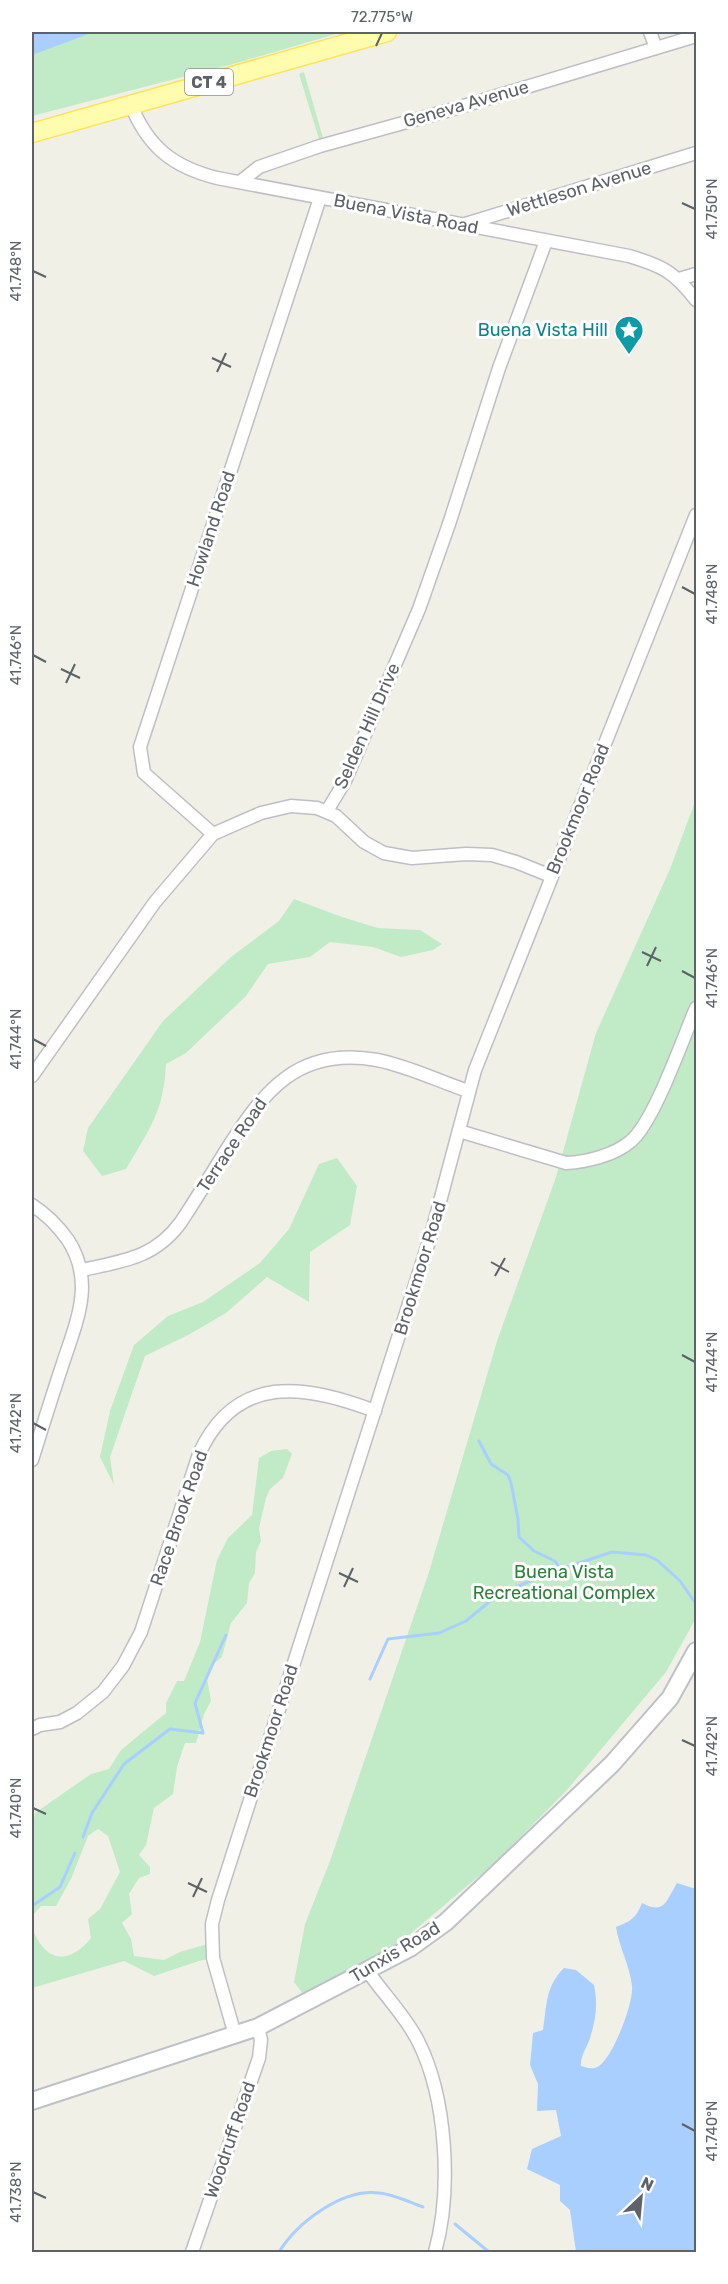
<svg xmlns="http://www.w3.org/2000/svg" width="728" height="2284" font-family="Rubik,sans-serif">
	<style>
		.green { fill: #c0ebc6 }
		.water { fill: #a8cfff }
		.lines { fill: none; stroke-linecap: round; stroke-linejoin: round }
		.stream { stroke: #a8cfff; stroke-width: 3 }
		.street-casing { stroke: #bebfc6; stroke-width: 15 }
		.secondary-casing { stroke: #bec1c8; stroke-width: 20 }
		.primary-casing { stroke: #ffe351; stroke-width: 21 }
		.street { stroke: #fff; stroke-width: 12 }
		.secondary { stroke: #fff; stroke-width: 16 }
		.primary { stroke: #fffcad; stroke-width: 18 }
		.ticks { fill: none; stroke: #5d6168; stroke-width: 2 }
		.labels { text-anchor: middle; dominant-baseline: central; stroke-width: 6; stroke-linejoin: round; paint-order: stroke }
		.shield { fill: #fff; stroke: #8e9095; stroke-width: 1.5 }
		.shield-label { font-size: 16px; font-weight: bold; fill: #5d6168 }
		.street-label { font-size: 18px; fill: #5d6168; stroke: #fff }
		.culture-label { font-size: 18px; fill: #0d838f; stroke: #fff; text-anchor: end }
		.park-label { font-size: 18px; fill: #2a8139; stroke: #fff }
		.neatline { fill: none; stroke: #5d6168; stroke-width: 2 }
		.ticks-label { font-size: 15px; text-anchor: middle; fill: #5d6168 }
	</style>
	<rect width="100%" height="100%" fill="#f1f0e6"/>
	<g class="green">
		<path d="M32,32H343L233,64L32,116Z"/>
		<path d="M304,72L323,138L319,139L299,74Z"/>
		<path d="M696,799V1618L666,1672L567,1790L498,1860L378,1961L306,1998L294,1982L305,1924L330,1861L429,1572L497,1341L556,1177L596,1033L670,869Z"/>
		<path d="M294,899L342,917L378,928L420,930L442,944L433,950L401,957L373,947L330,942L310,957L268,964L246,996L186,1053L166,1064C164,1111 149,1130 126,1169L102,1176L83,1151L88,1128L163,1021L231,957L279,921Z"/>
		<path d="M337,1158L357,1186L350,1225L310,1252L309,1302L267,1277L226,1313L190,1334L145,1356L110,1457L114,1485L100,1457L110,1411L134,1345L168,1316L203,1302L260,1263L289,1229L319,1164Z"/>
		<path d="M287,1449L292,1454L283,1478L270,1489L266,1498L259,1528L261,1541L256,1552L255,1573L249,1583L247,1603L231,1623L222,1657L213,1664L207,1678L211,1701L204,1714L196,1743H185L177,1767L173,1794L154,1808L146,1845L139,1855L150,1867V1874L139,1878L129,1894L132,1914L122,1923L131,1939L134,1956L164,1960L180,1952L211,1943L213,1958L199,1961L154,1976L124,1961L32,1988V1928C45,1961 67,1967 91,1938L88,1919L100,1909L120,1872L108,1836L98,1829L88,1836L71,1879L56,1906H41L32,1916V1829L35,1813L91,1774L109,1769L121,1750L166,1713V1703L177,1681H184L200,1642L217,1560L228,1538L252,1515L259,1458L271,1451Z"/>
	</g>
	<g class="water">
		<path d="M32,32H94L32,55Z"/>
		<path d="M677,1883L696,1889V2252H576L570,2210L560,2201V2185L527,2169L532,2149L561,2136L556,2110L537,2111L538,2084L530,2065L533,2033L543,2030C547,2005 545,1987 564,1968L576,1970L594,1985C598,2004 596,2019 590,2038C587,2048 580,2056 581,2066C587,2068 593,2070 599,2066C613,2057 634,2002 632,1986C630,1966 619,1947 616,1927C630,1922 637,1917 642,1903C665,1915 666,1901 677,1883Z"/>
	</g>
	<g class="lines">
		<g class="stream">
			<path d="M479,1441L491,1464L508,1475L511,1483L518,1519L519,1537L534,1551L555,1561L560,1569"/>
			<path d="M370,1679L388,1639L439,1633L466,1621L489,1602L507,1591L546,1574L612,1552L646,1555L657,1560L680,1581L696,1604"/>
			<path d="M83,1837L92,1813L124,1764L170,1729L203,1733L195,1703L226,1635"/>
			<path d="M32,1906L60,1887L75,1853"/>
			<path d="M455,2224L489,2252"/>
			<path d="M279,2252C297,2223 342,2188 379,2193C393,2194 409,2202 423,2207"/>
		</g>
		<g class="street-casing">
			<g id="street">
				<path d="M650,32L656,48"/>
				<path d="M131,105C148,147 173,167 217,178L629,256C663,266 674,272 696,300"/>
				<path d="M240,182L259,167L320,146L450,110L696,36"/>
				<path d="M462,225L696,153"/>
				<path d="M679,279L696,274"/>
				<path d="M327,811L345,781L419,609L449,524L499,368L546,241"/>
				<path d="M213,834L144,773L140,747L320,198"/>
				<path d="M32,1076L155,902L213,834L261,813L291,806L317,808L336,816L364,842L384,853L412,858L466,854L492,855L516,862L551,876"/>
				<path d="M459,1131L566,1163C587,1162 615,1155 631,1141C654,1122 683,1038 696,1008"/>
				<path d="M32,1205C46,1214 58,1226 68,1240C95,1282 77,1320 63,1363C52,1396 42,1428 32,1460"/>
				<path d="M82,1270C123,1261 155,1258 181,1222C196,1199 211,1175 225,1152C263,1092 297,1046 377,1060C408,1066 438,1081 468,1091"/>
				<path d="M32,1729L40,1725L60,1722L77,1713L103,1692L123,1666L141,1632L199,1454C236,1373 305,1384 375,1411"/>
				<path d="M367,1970C383,1994 405,2015 418,2041C447,2098 452,2191 435,2252"/>
				<path d="M235,2035L213,1958L212,1924L218,1900L431,1235L475,1070L696,515"/>
				<path d="M192,2252L259,2058L261,2040L258,2027"/>
			</g>
		</g>
		<g class="secondary-casing">
			<path id="secondary" d="M32,2101L258,2027L410,1948L446,1922L612,1764L670,1698L696,1651"/>
		</g>
		<g class="primary-casing">
			<path id="primary" d="M32,133L387,32"/>
		</g>
		<use href="#street" class="street"/>
		<use href="#secondary" class="secondary"/>
		<use href="#primary" class="primary"/>
	</g>
	<path class="ticks" d="M376,46L382,33M682,203L695,209M33,271L46,277M212,358L231,367M217,372L226,353M682,587L695,594M33,655L46,662M61,669L80,678M66,683L75,664M642,952L661,961M647,966L656,947M682,971L695,978M33,1039L46,1046M491,1262L509,1272M495,1276L505,1258M682,1355L695,1362M33,1423L46,1430M339,1573L358,1582M344,1587L353,1568M682,1740L695,1746M33,1808L46,1814M188,1883L207,1892M193,1897L202,1878M682,2124L695,2131M33,2192L46,2198"/>
	<defs>
		<g id="sight-pin" transform="scale(1.5)"><path d="M0 17L-7.5 6A9.5 9.5 0 1 1 7.5 6Z" fill="#0f9aa8" stroke="#fff"/><path d="M0-6L1.8-2.2L6-1.7L2.9 1.2L3.7 5.4L0 3.3L-3.7 5.4L-2.9 1.2L-6-1.7L-1.8-2.2Z" fill="#fff"/></g>
	</defs>
	<g fill-rule="evenodd">
		<use href="#sight-pin" x="629" y="330"/>
	</g>
	<g class="labels">
		<rect class="shield" x="185" y="69" width="48" height="26" rx="4.5"/>
		<g class="shield-label">
			<text x="209" y="82">CT 4</text>
		</g>
		<g class="street-label">
			<text transform="translate(466 104) rotate(-16)">Geneva Avenue</text>
			<text transform="translate(579 189) rotate(-17)">Wettleson Avenue</text>
			<text transform="translate(406 214) rotate(11)">Buena Vista Road</text>
			<text transform="translate(211 529) rotate(-72)">Howland Road</text>
			<text transform="translate(367 726) rotate(-66)">Selden Hill Drive</text>
			<text transform="translate(578 809) rotate(-68)">Brookmoor Road</text>
			<text transform="translate(232 1145) rotate(-56)">Terrace Road</text>
			<text transform="translate(420 1268) rotate(-73)">Brookmoor Road</text>
			<text transform="translate(179 1518) rotate(-71)">Race Brook Road</text>
			<text transform="translate(271 1731) rotate(-72)">Brookmoor Road</text>
			<text transform="translate(395 1952) rotate(-31)">Tunxis Road</text>
			<text transform="translate(230 2140) rotate(-71)">Woodruff Road</text>
		</g>
		<g class="culture-label">
			<text x="608" y="330">Buena Vista Hill</text>
		</g>
		<g class="park-label">
			<text x="564" y="1572">Buena Vista<tspan x="564" dy="21">Recreational Complex</tspan></text>
		</g>
	</g>
	<rect width="728" height="2284" fill="none" stroke="#ffffff" stroke-width="66"/>
	<g transform="translate(641 2197) rotate(26)" stroke="#ffffff" stroke-width="4.5" paint-order="stroke">
	<path d="M0-4.5L10 22L0 15L-10 22Z" fill="#5d6168"/>
	<text y="-9" font-size="16" font-weight="bold" text-anchor="middle" fill="#5d6168">N</text>
	</g>
	<rect x="33" y="33" width="662" height="2218" class="neatline"/>
	<g class="ticks-label">
		<text x="382" y="22">72.775°W</text>
		<text transform="translate(712 209) rotate(-90)" y="5">41.750°N</text>
		<text transform="translate(16 271) rotate(-90)" y="5">41.748°N</text>
		<text transform="translate(712 594) rotate(-90)" y="5">41.748°N</text>
		<text transform="translate(16 655) rotate(-90)" y="5">41.746°N</text>
		<text transform="translate(712 978) rotate(-90)" y="5">41.746°N</text>
		<text transform="translate(16 1039) rotate(-90)" y="5">41.744°N</text>
		<text transform="translate(712 1362) rotate(-90)" y="5">41.744°N</text>
		<text transform="translate(16 1423) rotate(-90)" y="5">41.742°N</text>
		<text transform="translate(712 1746) rotate(-90)" y="5">41.742°N</text>
		<text transform="translate(16 1808) rotate(-90)" y="5">41.740°N</text>
		<text transform="translate(712 2131) rotate(-90)" y="5">41.740°N</text>
		<text transform="translate(16 2192) rotate(-90)" y="5">41.738°N</text>
	</g>
</svg>
